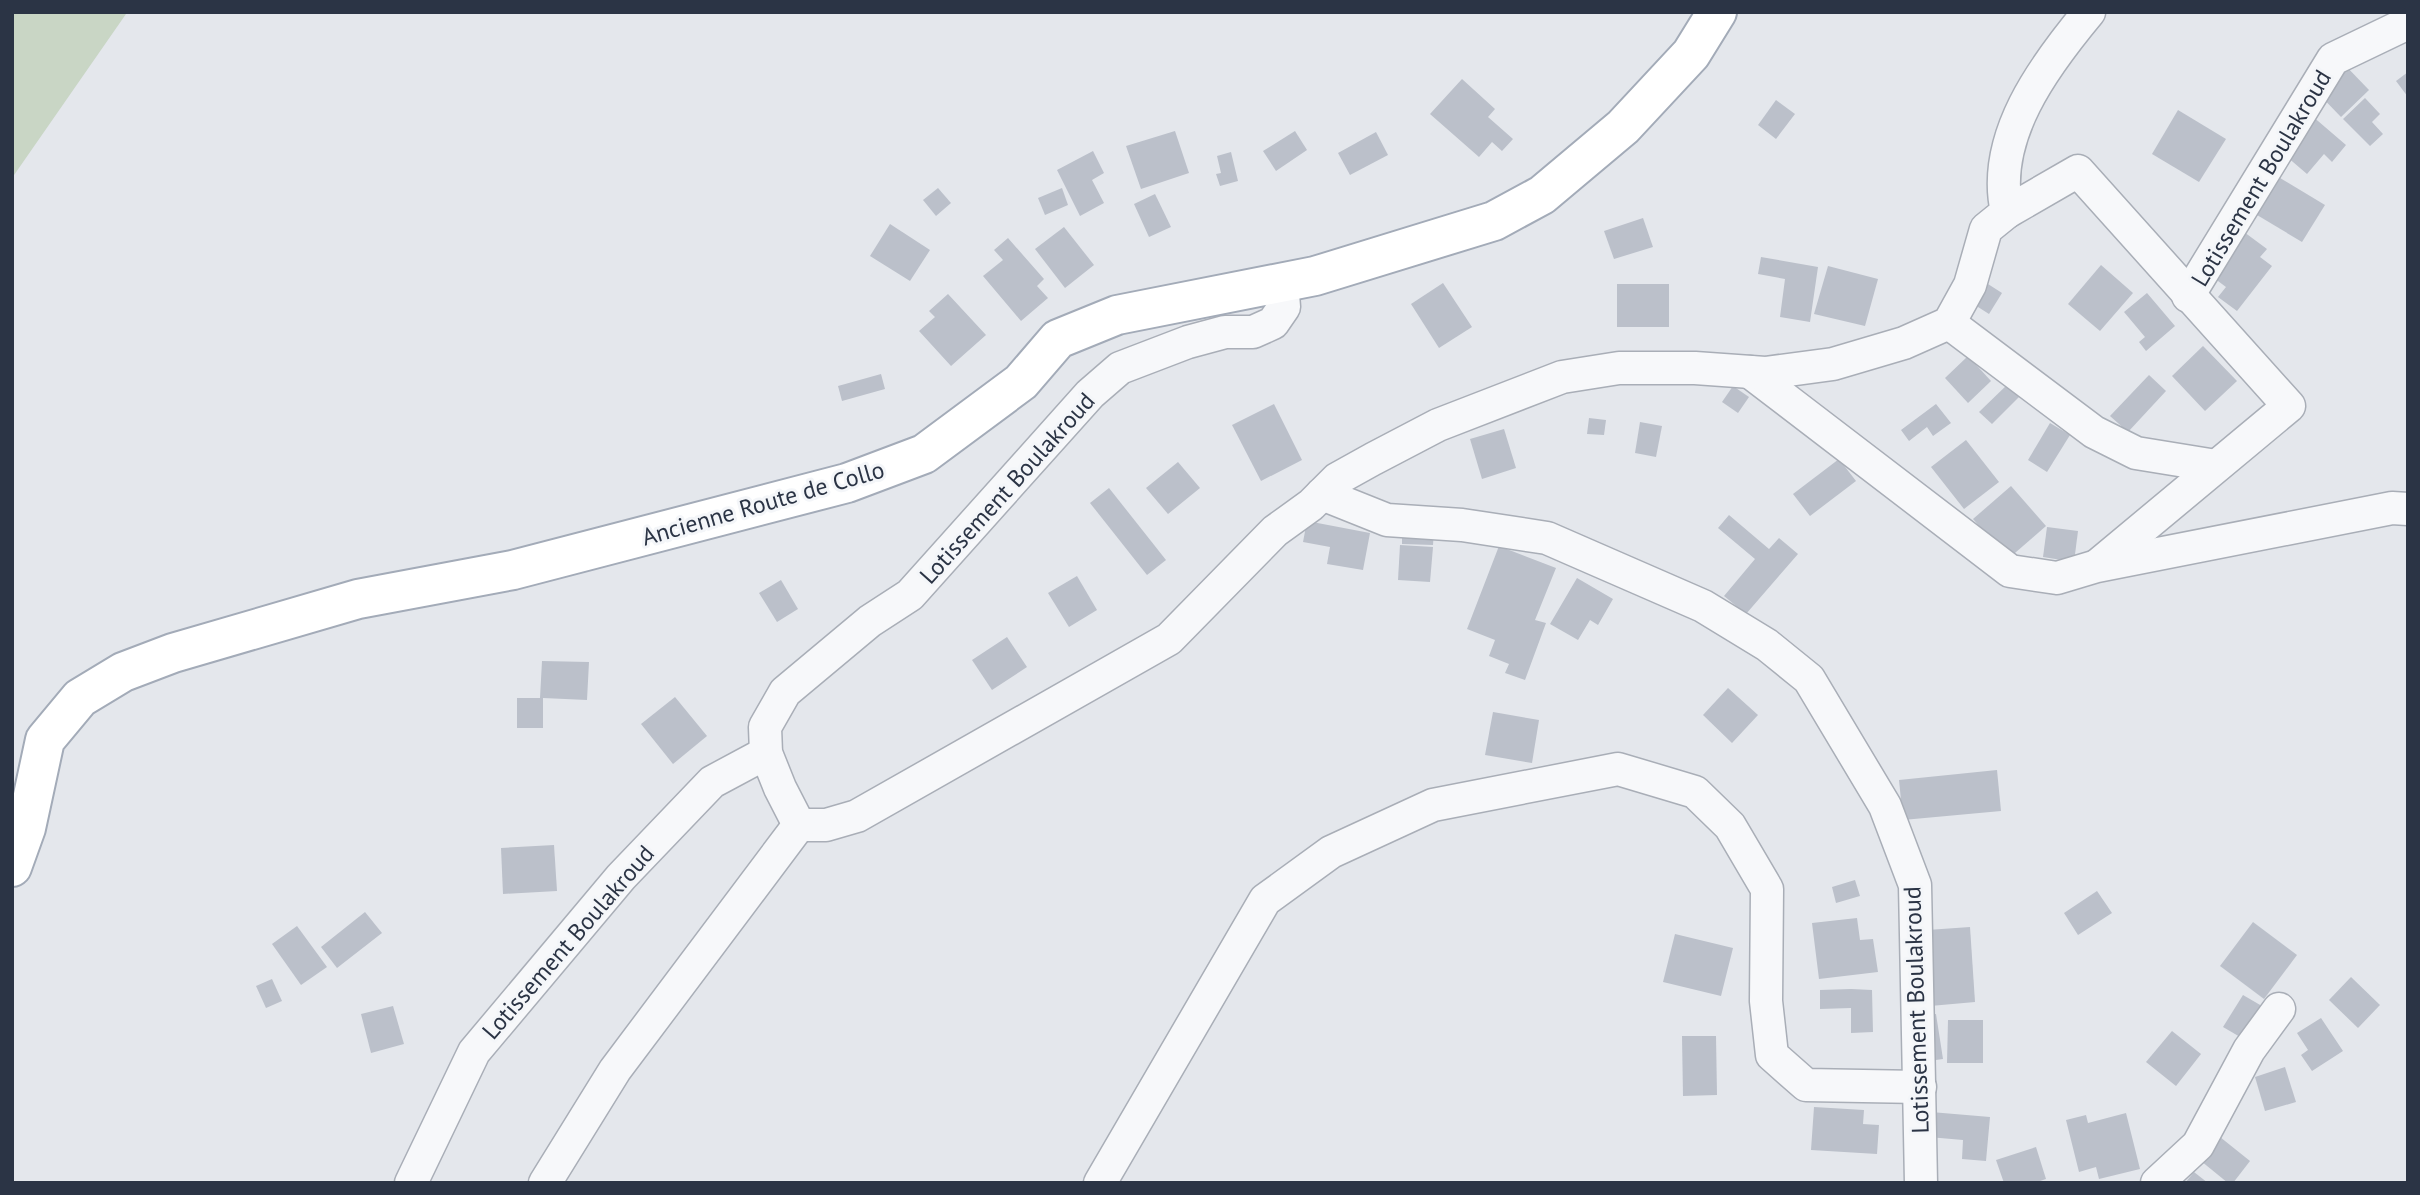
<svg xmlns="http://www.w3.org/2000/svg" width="2420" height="1195" font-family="'PT Sans',sans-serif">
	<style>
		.green { fill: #c9d6c5 }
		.building { fill: #bbc0ca }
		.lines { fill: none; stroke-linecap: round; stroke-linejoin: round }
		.minor-casing { stroke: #a9aeb7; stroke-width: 35 }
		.major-casing { stroke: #a3abb8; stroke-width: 42 }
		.minor { stroke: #f7f8fa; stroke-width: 32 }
		.major { stroke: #fff; stroke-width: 38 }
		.labels { text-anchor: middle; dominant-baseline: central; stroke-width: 6; stroke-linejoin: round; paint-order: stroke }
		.street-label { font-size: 24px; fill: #2b3445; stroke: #f4f6f9 }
	</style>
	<rect width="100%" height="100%" fill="#e4e7ec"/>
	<path class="green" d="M12,12H131L126,14L12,178Z"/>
	<g class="building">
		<path d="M2342,62L2369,90L2341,117L2314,89Z"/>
		<path d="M2408,72V97L2396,81Z"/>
		<path d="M1462,79L1495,109L1488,117L1513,139L1502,151L1492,142L1479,157L1430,114Z"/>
		<path d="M2365,98L2380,114L2372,122L2383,134L2370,146L2343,119Z"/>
		<path d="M1776,100L1795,114L1776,139L1758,125Z"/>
		<path d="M2178,110L2226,139L2199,182L2152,154Z"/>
		<path d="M2311,115L2346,145L2332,162L2324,154L2307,174L2280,151Z"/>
		<path d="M1175,131L1189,173L1141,189L1126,146Z"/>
		<path d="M1295,131L1307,150L1276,171L1263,151Z"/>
		<path d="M1376,132L1388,155L1350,175L1338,153Z"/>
		<path d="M1093,151L1104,173L1092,180L1104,203L1080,216L1057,170Z"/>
		<path d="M1231,152L1238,181L1220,186L1216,174L1221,173L1217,156Z"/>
		<path d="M2275,175L2325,205L2302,242L2252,212Z"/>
		<path d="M938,188L951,203L936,216L923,200Z"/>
		<path d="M1062,188L1068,205L1045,215L1038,198Z"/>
		<path d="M1155,194L1171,227L1149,237L1134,204Z"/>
		<path d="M1643,218L1653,247L1614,259L1604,231Z"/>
		<path d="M890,224L930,250L910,281L870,256Z"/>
		<path d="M1064,227L1094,265L1065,288L1035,249Z"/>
		<path d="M2244,232L2267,249L2260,257L2272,266L2237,311L2218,297L2226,287L2210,275Z"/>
		<path d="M1008,238L1044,279L1037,286L1048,298L1021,321L983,276L1003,260L994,250Z"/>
		<path d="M1761,257L1818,267L1810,322L1780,317L1785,279L1758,274Z"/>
		<path d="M2101,265L2133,293L2100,331L2068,304Z"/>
		<path d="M1828,266L1878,279L1865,326L1814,314Z"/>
		<path d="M1977,277L2002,293L1989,314L1964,298Z"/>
		<path d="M1443,283L1472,327L1439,348L1411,304Z"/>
		<rect x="1617" y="284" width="52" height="43"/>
		<path d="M2147,293L2175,326L2146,351L2139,342L2145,337L2124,312Z"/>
		<path d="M948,294L986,335L951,366L919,331L935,317L929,311Z"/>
		<path d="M2203,346L2237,381L2205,411L2172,376Z"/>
		<path d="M1968,356L1991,381L1968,403L1945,378Z"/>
		<path d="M881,374L885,389L842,401L838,386Z"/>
		<path d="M2149,375L2166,391L2128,432L2110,416Z"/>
		<path d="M2009,383L2021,395L1992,424L1979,412Z"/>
		<path d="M1733,386L1749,397L1738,413L1722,402Z"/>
		<path d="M1274,404L1302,460L1261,481L1232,425Z"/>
		<path d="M1936,404L1951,423L1933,436L1927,427L1909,441L1901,430Z"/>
		<path d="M1589,418L1606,420L1604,435L1587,434Z"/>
		<path d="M1640,422L1662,426L1656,457L1635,453Z"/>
		<path d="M2050,423L2070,435L2047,472L2028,460Z"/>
		<path d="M1504,429L1516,468L1482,479L1470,439Z"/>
		<path d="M1966,440L1999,482L1964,509L1931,467Z"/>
		<path d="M1839,459L1856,481L1810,516L1793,494Z"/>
		<path d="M1178,462L1200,488L1168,514L1146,488Z"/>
		<path d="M2011,486L2046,526L2008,559L1973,519Z"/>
		<path d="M1109,488L1166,560L1147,575L1090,503Z"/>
		<path d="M1729,515L1769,549L1779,538L1798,554L1746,614L1724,596L1755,559L1718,528Z"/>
		<path d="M1307,521L1370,533L1363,570L1327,564L1330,547L1303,542Z"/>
		<path d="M2047,527L2078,531L2074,562L2043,557Z"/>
		<path d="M1402,529L1434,530L1433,545L1402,544Z"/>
		<path d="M1400,545L1433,547L1430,582L1398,580Z"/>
		<path d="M1499,546L1556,568L1535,620L1546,623L1525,680L1505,673L1509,664L1489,656L1495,640L1467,629Z"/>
		<path d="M1077,576L1097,610L1069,627L1048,593Z"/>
		<path d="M1577,578L1613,599L1598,625L1590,620L1578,640L1550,624Z"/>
		<path d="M781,580L798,609L777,622L759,593Z"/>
		<path d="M1007,637L1027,667L992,690L972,660Z"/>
		<path d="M542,661L589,662L587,700L543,698V728H517V698H540Z"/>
		<path d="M1728,688L1758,715L1732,743L1703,715Z"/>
		<path d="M675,697L707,736L673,764L641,724Z"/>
		<path d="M1493,712L1539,720L1532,763L1485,755Z"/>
		<path d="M1997,770L2001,811L1903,820L1899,780Z"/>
		<path d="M554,845L557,891L503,894L501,848Z"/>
		<path d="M1855,880L1860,896L1836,903L1832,887Z"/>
		<path d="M2097,891L2112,913L2078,935L2064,913Z"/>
		<path d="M365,912L382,933L337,968L321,947Z"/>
		<path d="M1857,918L1860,940L1873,939L1878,972L1819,979L1812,923Z"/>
		<path d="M2253,922L2297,955L2264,999L2220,966Z"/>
		<path d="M297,926L327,967L301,985L272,944Z"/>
		<path d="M1970,927L1975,1002L1919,1007L1913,931Z"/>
		<path d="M1675,934L1733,948L1721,996L1663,982Z"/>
		<path d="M2351,977L2380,1005L2358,1028L2329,1000Z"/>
		<path d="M272,979L282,1001L266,1008L256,986Z"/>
		<path d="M1851,989L1872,990L1873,1032L1851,1033V1008L1820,1009V990Z"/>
		<path d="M2243,995L2267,1009L2247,1041L2223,1027Z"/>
		<path d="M393,1006L404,1044L371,1053L361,1014Z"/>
		<path d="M1936,1014L1943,1059L1921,1062L1914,1017Z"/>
		<path d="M2321,1018L2343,1051L2312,1071L2301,1055L2308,1050L2297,1033Z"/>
		<path d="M1948,1020H1983V1063H1947Z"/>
		<path d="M2172,1031L2201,1054L2176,1086L2146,1062Z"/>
		<path d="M1682,1036H1716L1717,1095L1683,1096Z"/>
		<path d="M2285,1067L2296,1102L2265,1111L2255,1077Z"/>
		<path d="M1814,1107L1864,1110L1863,1124L1879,1125L1877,1154L1811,1150Z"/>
		<path d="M1919,1111L1990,1117L1986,1161L1962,1159L1963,1140L1917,1136Z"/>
		<path d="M2126,1113L2140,1169L2099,1179L2096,1167L2079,1172L2066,1120L2086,1115L2088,1123Z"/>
		<path d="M2220,1137L2250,1161L2233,1183H2228L2201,1161Z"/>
		<path d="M2036,1147L2046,1179L2034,1183H2004L1996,1160Z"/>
		<path d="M2194,1172L2208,1183H2185Z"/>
	</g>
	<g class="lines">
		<g class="minor-casing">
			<g id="minor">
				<path d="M2007,212L2078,171L2289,406L2098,565"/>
				<path d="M2188,296L2333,59L2408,23"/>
				<path d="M1949,323L2094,432L2136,453L2216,466"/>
				<path d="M1750,372L2010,571L2057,578L2097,566L2392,508L2408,509"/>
				<path d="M1322,494L1387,520L1462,525L1547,538L1703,606L1767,645L1809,679L1885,806L1915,885L1921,1183"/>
				<path d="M799,825H826L857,816L1169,639L1275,531L1311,505L1337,479L1373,459L1438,425L1562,377L1619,368H1695L1765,373L1833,364L1904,343L1949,323L1970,285L1986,229L2007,212C1990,138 2044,66 2089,12"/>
				<path d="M799,825L780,788L766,753L765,727L785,692L870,621L910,595L1090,394L1120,368L1188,342L1225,332H1253L1273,323L1284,307L1282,282"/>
				<path d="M411,1183L474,1052L621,877L712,782L766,753"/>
				<path d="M545,1183L615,1070L799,825"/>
				<path d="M1100,1183L1265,900L1331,852L1433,805L1618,769L1695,792L1730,826L1767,889L1766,1001L1772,1055L1806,1085L1920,1087"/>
				<path d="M2157,1183L2198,1145L2249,1050L2279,1009"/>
			</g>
		</g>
		<g class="major-casing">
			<path id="major" d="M12,867L26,828L45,740L80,698L123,672L173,653L358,599L513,570L847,483L924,454L1021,382L1058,339L1117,315L1315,276L1494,221L1542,195L1623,127L1691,54L1717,12"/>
		</g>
		<use href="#minor" class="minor"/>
		<use href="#major" class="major"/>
	</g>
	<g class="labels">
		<g class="street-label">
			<text transform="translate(2261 178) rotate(-59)">Lotissement Boulakroud</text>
			<text transform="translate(1007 488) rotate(-48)">Lotissement Boulakroud</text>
			<text transform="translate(763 503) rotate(-16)">Ancienne Route de Collo</text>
			<text transform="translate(568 942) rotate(-49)">Lotissement Boulakroud</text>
			<text transform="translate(1916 1010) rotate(-92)">Lotissement Boulakroud</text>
		</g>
	</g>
	<rect width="2420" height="1195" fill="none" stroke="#2b3445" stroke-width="28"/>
</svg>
